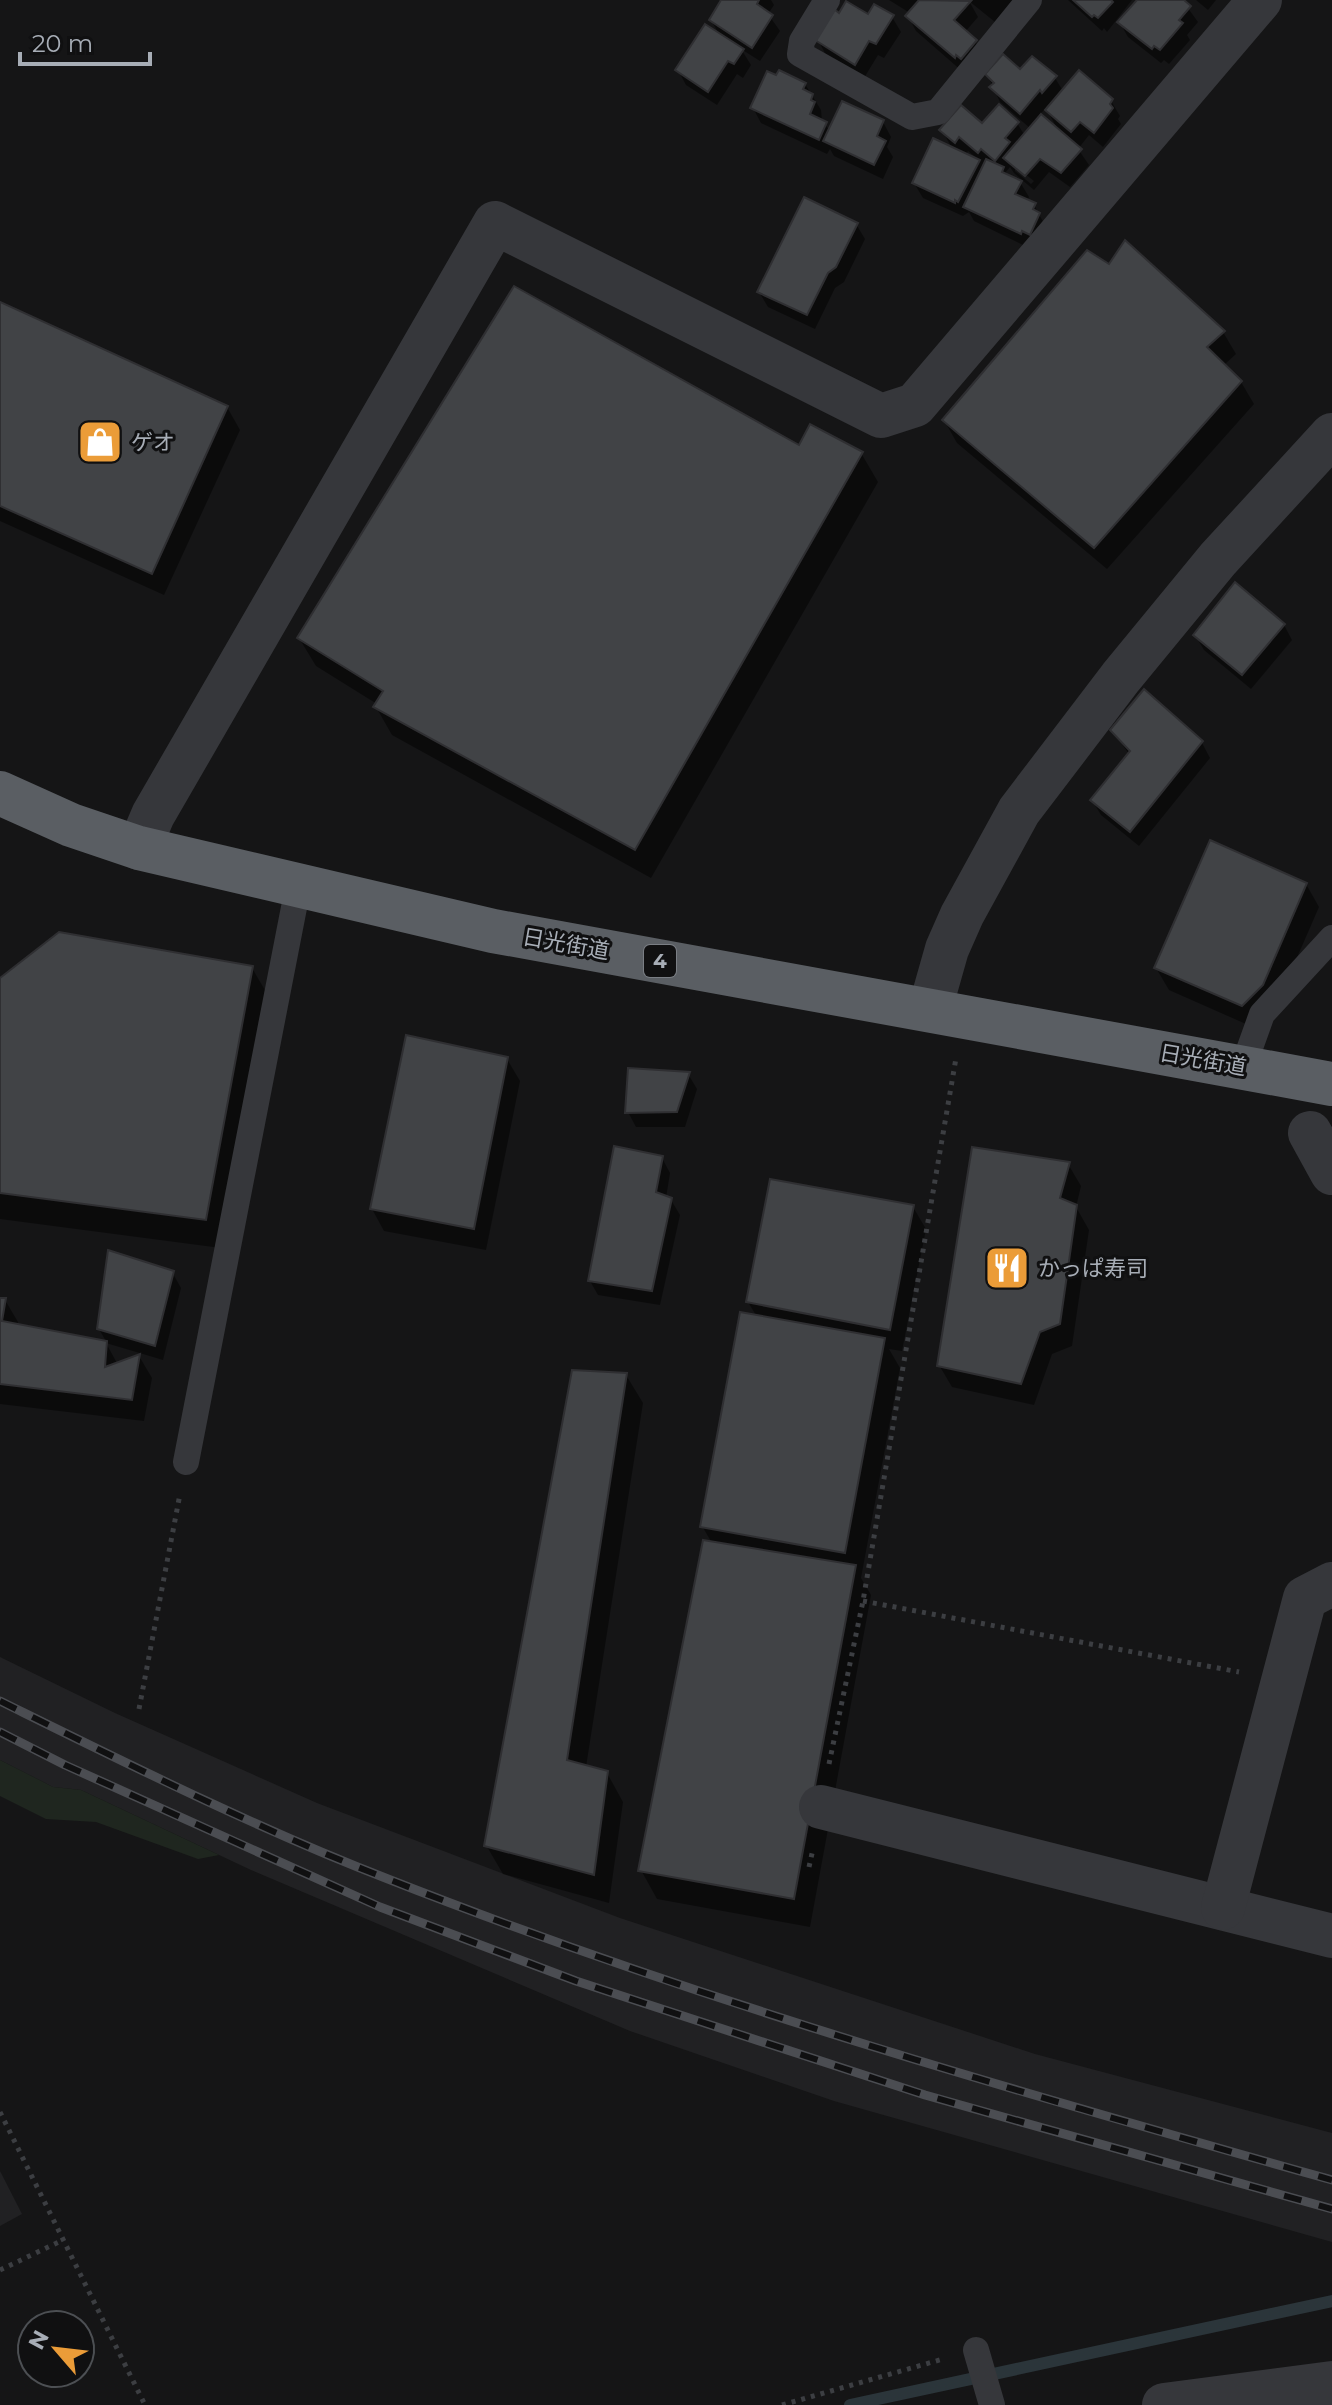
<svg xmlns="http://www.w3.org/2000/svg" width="1332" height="2405" font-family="Montserrat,'Noto Sans JP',sans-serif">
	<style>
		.built { fill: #212123 }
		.green { fill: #1f261f }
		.shadow { fill: #0007; fill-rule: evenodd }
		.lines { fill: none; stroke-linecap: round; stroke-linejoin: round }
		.stream { stroke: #2b353a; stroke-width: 12 }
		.building { fill: #414346; stroke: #2f2f32; stroke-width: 2 }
		.path { stroke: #3c3e42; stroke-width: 5; stroke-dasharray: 4 6; stroke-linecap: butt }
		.service { stroke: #36373b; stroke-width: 26 }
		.minor { stroke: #36373b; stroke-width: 44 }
		.tertiary { stroke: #36373b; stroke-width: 44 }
		.trunk { stroke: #5a5e63; stroke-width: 44 }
		.rail-casing { stroke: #4b4d52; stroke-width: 9 }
		.rail { stroke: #101011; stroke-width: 6; stroke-dasharray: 18; stroke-linecap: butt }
		.labels { text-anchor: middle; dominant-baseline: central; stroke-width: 6; stroke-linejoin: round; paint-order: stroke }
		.shield { fill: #101011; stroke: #7a7e84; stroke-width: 2 }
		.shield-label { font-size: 20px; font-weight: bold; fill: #a7adb6 }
		.poi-label { font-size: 22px; fill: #a7adb6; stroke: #101011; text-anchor: start }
		.street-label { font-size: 22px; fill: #a7adb6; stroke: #101011 }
	</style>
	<rect width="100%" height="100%" fill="#151516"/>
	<g class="built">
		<path d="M0,1657L115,1713L317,1803L620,1918L1035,2054L1332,2133V2242L834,2101L630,2031L251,1870L81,1790L53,1787L0,1760Z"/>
		<path d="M0,2171L22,2214L0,2226Z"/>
	</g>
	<path class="green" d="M0,1760L53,1787L81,1790L219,1855L198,1859L96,1822L46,1819L0,1796Z"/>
	<g class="shadow">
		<path d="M724,0H771L774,5L768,14L780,31L760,61L741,49L751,65L743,78L737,74L717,105L686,85L678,70L720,36L711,20Z"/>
		<path d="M889,0H1017L995,22L969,1L978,17L965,32L975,41L984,56L963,72L916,31L908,16L910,13Z"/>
		<path d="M1068,0H1132L1107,32L1104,28L1102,31Z"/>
		<path d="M1139,0H1182L1198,22L1187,35L1190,40L1169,64L1164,60L1161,63L1128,37L1120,23Z"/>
		<path d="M1196,0H1216L1208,10Z"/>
		<path d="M839,15L892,17L901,32L884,58L878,55L864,78L826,55L818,40Z"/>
		<path d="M1021,72L1055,78L1063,91L1111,101L1120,116L1118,119L1121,124L1103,147L1089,135L1078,149L1089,165L1070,187L1049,172L1034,190L1014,173L1010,167L1005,173L1020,182L1029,197L1027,201L1034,205L1047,229L1029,248L974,221L969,212L963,216L923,198L914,183L953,150L942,130L1017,123L1025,136L1031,129L1000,102L987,74ZM1046,108L1059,132L1039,115ZM968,151L979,160L965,155ZM1015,166L1034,181L1031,184L1015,171Z"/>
		<path d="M805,84L821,110L822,121L830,131L883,122L891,137L887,147L893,157L883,179L834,156L830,149L827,154L761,123L753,108Z"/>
		<path d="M856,224L865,239L844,282L835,288L815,329L768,307L759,292Z"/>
		<path d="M0,304L227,407L240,430L164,595L0,521Z"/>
		<path d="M1223,332L1236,354L1224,365L1241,382L1254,404L1107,569L957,443L944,420Z"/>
		<path d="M800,448L861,453L878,482L651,878L392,735L376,707L377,704L316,666L299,638Z"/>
		<path d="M1284,625L1292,640L1251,689L1204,650L1195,635Z"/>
		<path d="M1113,731L1202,743L1210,758L1139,846L1101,815L1092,800L1129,754Z"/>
		<path d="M1306,884L1319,907L1275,1008L1255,1028L1169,990L1156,968Z"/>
		<path d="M252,968L269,997L221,1248L0,1219V983Z"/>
		<path d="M507,1059L520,1081L486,1250L384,1231L372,1209Z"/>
		<path d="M688,1074L697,1089L685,1127H636L628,1112Z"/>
		<path d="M662,1158L670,1173L666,1198L671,1200L680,1215L660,1305L598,1295L590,1281Z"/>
		<path d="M1068,1164L1081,1186L1076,1207L1089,1230L1072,1346L1052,1354L1034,1405L952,1387L939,1365Z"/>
		<path d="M913,1207L926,1229L902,1351L889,1349L900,1368L861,1578L871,1595L810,1927L657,1899L641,1870L712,1543L702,1526L757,1317L748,1302Z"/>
		<path d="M172,1272L181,1288L163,1360L106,1343L118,1365L139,1356L152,1378L144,1421L0,1404V1300H5L18,1322L17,1326L107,1343L99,1329Z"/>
		<path d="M626,1375L643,1403L586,1767L607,1773L623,1802L609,1903L503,1874L486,1845Z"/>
	</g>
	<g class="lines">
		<path class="stream" d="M850,2405L1332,2301"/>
	</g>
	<g class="building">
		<path d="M721,0H759L757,4L773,15L752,48L709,20Z"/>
		<path d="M919,0L971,1L954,20L977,40L961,59L956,55L955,58L905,16Z"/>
		<path d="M1073,0H1111L1113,2L1098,18L1094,15L1092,17Z"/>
		<path d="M1137,0H1184L1191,6L1179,20L1183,23L1160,50L1154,46L1152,49L1117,22Z"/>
		<path d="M846,1L868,14L874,4L894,15L876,44L869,41L855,65L815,40L834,9L839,13Z"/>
		<path d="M705,24L744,49L734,64L728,61L708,92L675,70Z"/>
		<path d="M1003,54L1020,69L1032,56L1057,76L1042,93L1040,90L1020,114L989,87L994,83L985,74Z"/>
		<path d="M779,70L806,83L803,89L813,94L811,100L815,102L810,114L827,122L819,140L750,108L767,71L776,75Z"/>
		<path d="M1079,70L1113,99L1110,104L1113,108L1094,133L1080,122L1071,132L1045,110Z"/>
		<path d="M842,101L884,120L877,136L886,141L874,165L823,141Z"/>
		<path d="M999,104L1019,122L1005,138L1010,142L995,161L981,149L978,153L959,137L955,143L939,130L961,105L982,123Z"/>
		<path d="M1041,114L1082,149L1061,173L1040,159L1025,176L1003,158Z"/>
		<path d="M933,138L980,160L958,202L955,200V203L912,183Z"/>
		<path d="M986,159L1004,167L1002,172L1022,181L1015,194L1036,203L1033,209L1040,213L1030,235L1022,231L1021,234L963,207Z"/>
		<path d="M804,197L858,223L836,267L828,273L807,315L757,292Z"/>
		<path d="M1125,240L1225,331L1207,347L1242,381L1094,548L942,420L1087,250L1109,264Z"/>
		<path d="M514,286L799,445L810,424L863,452L635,850L373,707L383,691L297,638Z"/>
		<path d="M0,302L228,406L152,574L0,506Z"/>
		<path d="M1235,582L1285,624L1242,675L1193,635Z"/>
		<path d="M1144,689L1203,741L1130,832L1090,800L1130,751L1110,730Z"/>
		<path d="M1210,840L1307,883L1263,985L1242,1006L1154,968Z"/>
		<path d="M59,932L253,966L206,1220L0,1193V978Z"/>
		<path d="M406,1035L508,1057L474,1229L370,1209Z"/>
		<path d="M628,1068L690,1072L677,1112L625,1113Z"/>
		<path d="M614,1146L663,1156L656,1192L672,1198L652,1291L588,1281Z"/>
		<path d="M972,1147L1070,1162L1060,1198L1077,1205L1060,1324L1040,1332L1021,1384L937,1366Z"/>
		<path d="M770,1179L914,1205L890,1330L746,1302Z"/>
		<path d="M108,1250L174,1271L155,1346L97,1329Z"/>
		<path d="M0,1298H6L2,1321L107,1341L105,1367L140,1354L132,1400L0,1384Z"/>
		<path d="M740,1312L885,1338L845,1553L700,1527Z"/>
		<path d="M572,1370L627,1373L567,1760L608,1771L594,1875L484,1846Z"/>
		<path d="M703,1540L856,1565L794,1899L638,1871Z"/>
	</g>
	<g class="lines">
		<g class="path">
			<path d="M863,1601L1239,1672"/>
			<path d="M139,1709L180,1494"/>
			<path d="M829,1764L863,1601L956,1058"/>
			<path d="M809,1867L813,1849"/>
			<path d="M0,2112L145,2405"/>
			<path d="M0,2270L63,2240"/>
			<path d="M782,2405L943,2359"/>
		</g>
		<g class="service">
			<path d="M827,0L802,41L800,54L912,117L938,112L1029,0"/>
			<path d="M1243,1067L1262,1014L1332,938"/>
			<path d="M186,1462L298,887"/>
			<path d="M976,2350L992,2405"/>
		</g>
		<g class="minor">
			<path d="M139,848L153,815L495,223L881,416L915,405L1260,0"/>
			<path d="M930,1009L947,949L962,915L1019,811L1121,677L1218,559L1332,435"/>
			<path d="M1310,1133L1332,1173"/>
			<path d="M821,1807L1332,1936"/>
			<path d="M1223,1908L1305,1598L1332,1584"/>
		</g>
		<path class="tertiary" d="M1164,2405L1332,2383"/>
		<path class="trunk" d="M0,793L71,825L139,848L493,931L1332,1084"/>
		<g class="rail-casing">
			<g id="rail">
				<path d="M0,1701C128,1764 256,1828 388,1879C696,2000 1014,2091 1332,2180"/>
				<path d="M0,1732L65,1765L380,1907L576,1981L925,2095L1332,2209"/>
			</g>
		</g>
		<use href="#rail" class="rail"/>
	</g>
	<defs>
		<g id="shop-square" transform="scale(2.3)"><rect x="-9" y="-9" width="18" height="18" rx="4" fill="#eb9c38" stroke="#101011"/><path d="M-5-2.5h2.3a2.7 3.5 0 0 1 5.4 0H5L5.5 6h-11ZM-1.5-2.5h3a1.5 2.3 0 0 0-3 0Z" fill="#fff"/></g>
		<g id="restaurant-square" transform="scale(2.3)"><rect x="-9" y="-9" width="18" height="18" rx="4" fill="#eb9c38" stroke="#101011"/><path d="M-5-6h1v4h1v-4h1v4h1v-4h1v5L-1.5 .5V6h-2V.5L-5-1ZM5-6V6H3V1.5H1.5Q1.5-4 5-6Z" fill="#fff"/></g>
	</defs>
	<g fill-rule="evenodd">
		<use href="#shop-square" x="100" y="442"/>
		<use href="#restaurant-square" x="1007" y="1268"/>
	</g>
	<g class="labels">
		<rect class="shield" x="644" y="945" width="32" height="32" rx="6"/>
		<g class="shield-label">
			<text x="660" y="961">4</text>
		</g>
		<g class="poi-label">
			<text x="131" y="442">ゲオ</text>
			<text x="1038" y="1268">かっぱ寿司</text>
		</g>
		<g class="street-label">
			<text transform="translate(566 944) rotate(10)">日光街道</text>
			<text transform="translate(1203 1060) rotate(10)">日光街道</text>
		</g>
	</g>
	<g transform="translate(56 2349) rotate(298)"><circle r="38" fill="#101011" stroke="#4c4f53" stroke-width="2"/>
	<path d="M0-6L14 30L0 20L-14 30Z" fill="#eb9c38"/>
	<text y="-12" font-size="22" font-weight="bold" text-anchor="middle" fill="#a7adb6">N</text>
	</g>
	<path d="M20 52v12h130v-12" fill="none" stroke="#a7adb6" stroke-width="4"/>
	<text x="32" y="52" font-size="24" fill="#a7adb6" stroke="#101011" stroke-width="6" paint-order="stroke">20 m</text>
</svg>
